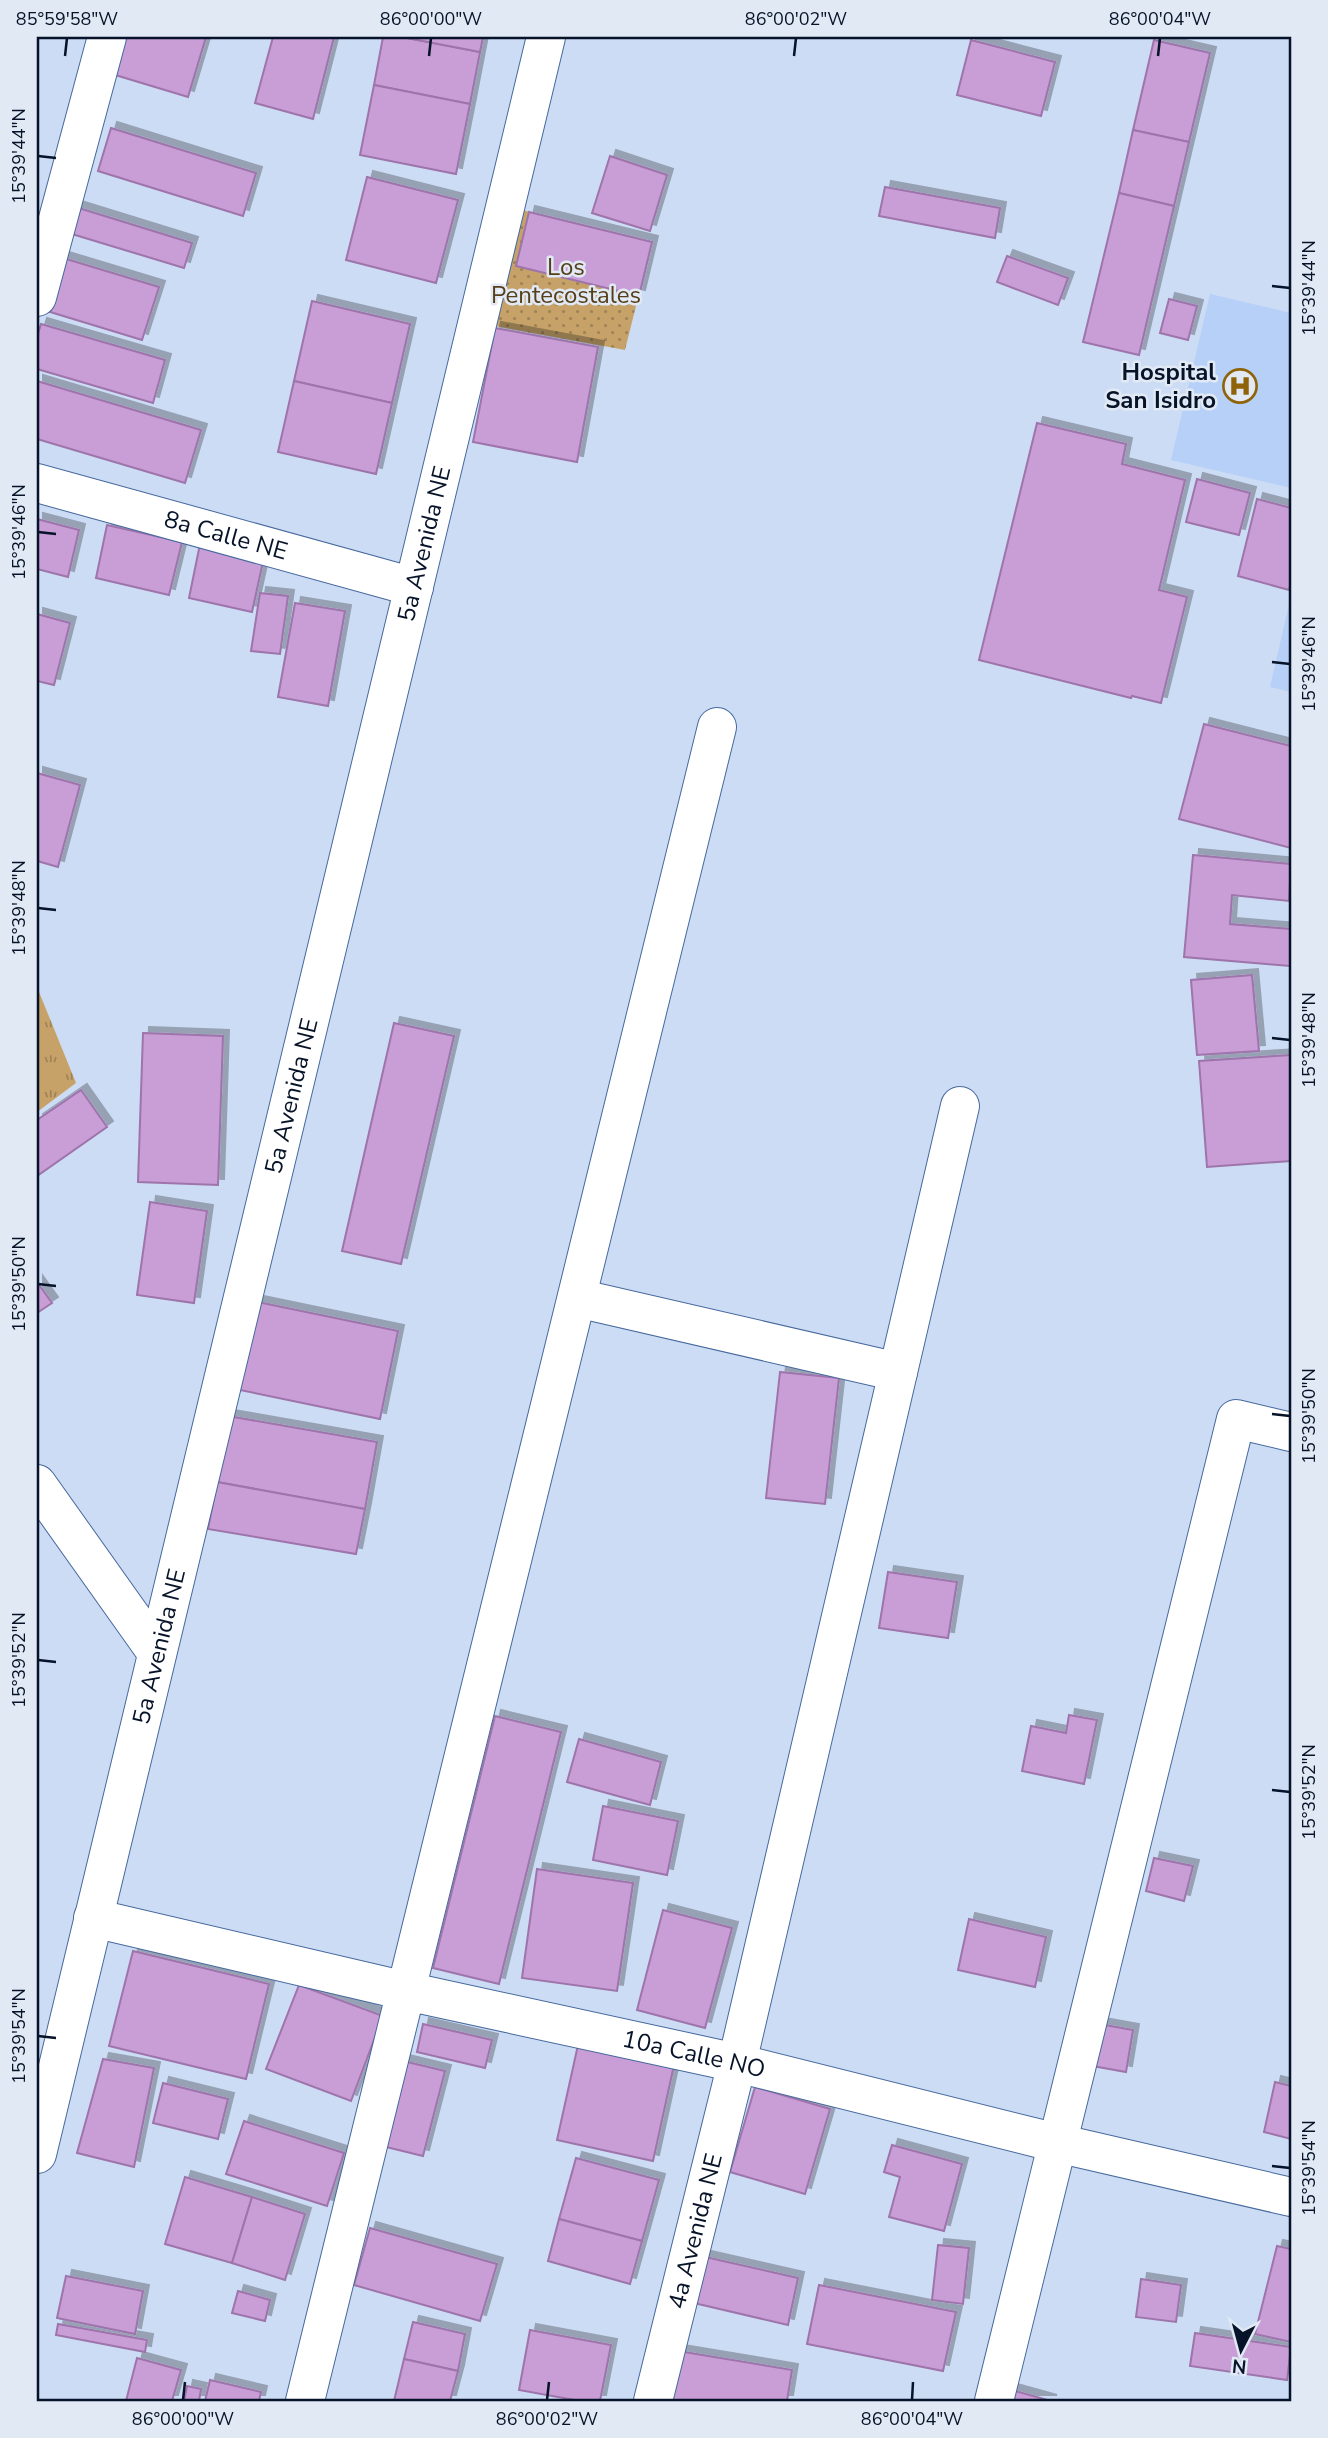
<svg xmlns="http://www.w3.org/2000/svg" width="1328" height="2438" font-family="'Nunito Sans',sans-serif">
	<style>
		.built { fill: #b6d0f8 }
		.grass { fill: url(#grass-tufts) }
		.park { fill: url(#park-dots) }
		.building { fill: #c99dd6; stroke: #9e74ab; stroke-width: 2; filter: url(#shadow) }
		.lines { fill: none; stroke-linecap: round; stroke-linejoin: round }
		.minor-casing { stroke: #46699d; stroke-width: 40 }
		.minor { stroke: #fff; stroke-width: 38 }
		.ticks { fill: none; stroke: #061328; stroke-width: 2.5 }
		.labels { text-anchor: middle; dominant-baseline: central; stroke-width: 5; stroke-linejoin: round; paint-order: stroke }
		.park-label { font-size: 24px; fill: #563f18; stroke: #e1e9f5 }
		.poi-label { font-size: 24px; font-weight: bold; fill: #061328; stroke: #e1e9f5; text-anchor: end }
		.street-label { font-size: 24px; fill: #061328; stroke: #e1e9f5 }
		.neatline { fill: none; stroke: #061328; stroke-width: 2.5 }
		.ticks-label { font-size: 18px; text-anchor: middle; fill: #061328 }
	</style>
	<defs>
		<pattern id="grass-tufts" width="24" height="20" patternUnits="userSpaceOnUse" patternTransform="scale(1.75)"><rect width="24" height="20" fill="#c6a269"/><path d="M3 7l-1-3M5 7V3M7 7l1-3M15 17l-1-3M17 17v-4M19 17l1-3" fill="none" stroke="#9f8356"/></pattern>
		<pattern id="park-dots" width="8" height="8" patternUnits="userSpaceOnUse" patternTransform="scale(1.75)"><rect width="8" height="8" fill="#c6a269"/><path d="M2 2h.1M6 6h.1" fill="none" stroke="#9f8356" stroke-width="1.8" stroke-linecap="round"/></pattern>
		<filter id="shadow"><feDropShadow dx="6" dy="-6" stdDeviation="0" flood-color="#0004"/></filter>
	</defs>
	<rect width="100%" height="100%" fill="#ccdcf4"/>
	<g class="built">
		<path d="M1210,294L1291,313V488L1171,460Z"/>
		<path d="M1291,596V692L1270,687Z"/>
	</g>
	<path class="grass" d="M37,987L76,1083L37,1112Z"/>
	<path class="park" d="M518,209L652,242L625,350L489,325Z"/>
	<g class="building">
		<path d="M123,37H206L188,97L112,74Z"/>
		<path d="M273,37H334L313,119L255,103Z"/>
		<path d="M383,37H402L480,52L470,104L374,85Z"/>
		<path d="M402,37H483L480,52Z"/>
		<path d="M971,40L1055,62L1041,116L957,95Z"/>
		<path d="M1154,40L1210,53L1189,142L1133,130Z"/>
		<path d="M374,85L470,104L456,174L360,155Z"/>
		<path d="M111,128L256,173L243,216L98,171Z"/>
		<path d="M1133,130L1189,142L1174,206L1119,193Z"/>
		<path d="M610,156L667,175L650,231L592,213Z"/>
		<path d="M367,177L458,200L436,283L346,260Z"/>
		<path d="M885,187L1000,208L995,238L879,216Z"/>
		<path d="M1119,193L1174,206L1139,355L1083,342Z"/>
		<path d="M69,205L192,243L184,268L62,231Z"/>
		<path d="M529,212L652,242L639,296L516,266Z"/>
		<path d="M1007,256L1068,278L1058,305L997,282Z"/>
		<path d="M63,258L159,287L142,340L47,311Z"/>
		<path d="M1169,299L1197,306L1188,340L1160,333Z"/>
		<path d="M312,301L410,324L392,403L294,381Z"/>
		<path d="M41,324L165,360L153,403L37,369V337Z"/>
		<path d="M495,328L598,347L577,462L473,442Z"/>
		<path d="M37,381L201,430L185,483L37,439Z"/>
		<path d="M294,381L392,403L376,474L278,452Z"/>
		<path d="M1037,423L1126,444L1122,464L1185,480L1159,590L1187,597L1161,703L1132,696L1131,698L979,660Z"/>
		<path d="M1197,479L1250,493L1239,535L1186,522Z"/>
		<path d="M1257,499L1291,508V582L1289,590L1238,576Z"/>
		<path d="M37,519L79,530L68,577L37,569Z"/>
		<path d="M107,525L182,542L169,595L96,578Z"/>
		<path d="M200,544L264,557L252,612L189,598Z"/>
		<path d="M260,593L288,596L280,654L251,651Z"/>
		<path d="M295,603L345,611L328,706L278,697Z"/>
		<path d="M37,614L70,623L54,685L37,681Z"/>
		<path d="M1204,724L1291,746V848L1179,819Z"/>
		<path d="M37,773L80,785L58,867L37,861Z"/>
		<path d="M1193,855L1291,864L1289,901L1232,895L1230,924L1291,929L1290,966L1184,957Z"/>
		<path d="M1252,975L1259,1051L1197,1055L1191,980Z"/>
		<path d="M394,1023L454,1036L401,1264L342,1251Z"/>
		<path d="M143,1033L223,1036L218,1185L138,1182Z"/>
		<path d="M1291,1055V1161L1207,1167L1199,1061Z"/>
		<path d="M81,1090L107,1127L37,1176V1120Z"/>
		<path d="M150,1202L207,1211L194,1303L137,1295Z"/>
		<path d="M37,1282L52,1303L37,1313Z"/>
		<path d="M253,1301L398,1331L380,1419L235,1389Z"/>
		<path d="M780,1372L839,1378L825,1504L766,1498Z"/>
		<path d="M228,1416L377,1442L365,1509L217,1482Z"/>
		<path d="M217,1482L365,1509L356,1554L208,1529Z"/>
		<path d="M888,1572L957,1582L948,1638L879,1628Z"/>
		<path d="M1069,1715L1097,1720L1084,1784L1022,1771L1031,1726L1066,1733Z"/>
		<path d="M495,1716L561,1732L499,1984L433,1968Z"/>
		<path d="M579,1739L661,1762L650,1805L567,1782Z"/>
		<path d="M603,1806L678,1821L667,1875L593,1860Z"/>
		<path d="M1154,1858L1193,1866L1184,1901L1146,1891Z"/>
		<path d="M537,1869L633,1883L617,1991L522,1978Z"/>
		<path d="M663,1910L732,1928L705,2028L637,2010Z"/>
		<path d="M969,1919L1046,1937L1035,1987L958,1970Z"/>
		<path d="M133,1951L269,1984L246,2079L109,2046Z"/>
		<path d="M299,1985L383,2016L351,2101L266,2069Z"/>
		<path d="M1088,2022L1133,2030L1126,2072L1081,2064Z"/>
		<path d="M423,2024L492,2040L485,2068L417,2052Z"/>
		<path d="M578,2045L674,2065L653,2161L557,2140Z"/>
		<path d="M103,2059L154,2068L134,2167L77,2153Z"/>
		<path d="M395,2059L445,2071L423,2156L374,2144Z"/>
		<path d="M1275,2082L1291,2086V2139L1264,2132Z"/>
		<path d="M163,2083L228,2099L218,2139L153,2123Z"/>
		<path d="M755,2087L830,2109L805,2194L730,2172Z"/>
		<path d="M244,2121L344,2153L327,2206L226,2174Z"/>
		<path d="M892,2145L962,2164L944,2231L889,2217L900,2177L884,2172Z"/>
		<path d="M576,2158L659,2180L642,2241L559,2219Z"/>
		<path d="M185,2177L252,2197L232,2263L165,2244Z"/>
		<path d="M252,2197L305,2214L285,2280L232,2263Z"/>
		<path d="M559,2219L642,2241L630,2284L548,2261Z"/>
		<path d="M370,2228L497,2264L480,2321L354,2285Z"/>
		<path d="M938,2245L969,2248L963,2304L932,2300Z"/>
		<path d="M1277,2246L1291,2249V2342L1255,2334Z"/>
		<path d="M692,2254L798,2278L788,2325L681,2300Z"/>
		<path d="M66,2276L143,2291L135,2334L57,2318Z"/>
		<path d="M1141,2279L1181,2285L1176,2322L1136,2317Z"/>
		<path d="M819,2285L956,2312L943,2371L807,2344Z"/>
		<path d="M238,2291L270,2300L265,2321L232,2313Z"/>
		<path d="M413,2322L465,2334L458,2371L404,2359Z"/>
		<path d="M58,2324L147,2340L145,2352L56,2335Z"/>
		<path d="M530,2330L611,2345L600,2401H580L519,2390Z"/>
		<path d="M1195,2333L1291,2347L1287,2380L1190,2366Z"/>
		<path d="M678,2351L792,2370L787,2401H670Z"/>
		<path d="M137,2358L181,2370L172,2401H126Z"/>
		<path d="M404,2359L458,2371L450,2401H394Z"/>
		<path d="M210,2380L261,2392L259,2401H205Z"/>
		<path d="M187,2386L201,2389L199,2401H184Z"/>
		<path d="M1008,2389L1051,2401H1005Z"/>
	</g>
	<g class="lines">
		<g class="minor-casing">
			<g id="minor">
				<path d="M37,297L107,37"/>
				<path id="s1" d="M37,483L414,587"/>
				<path d="M577,1298L898,1372"/>
				<path d="M37,1484L157,1653"/>
				<path id="s2" d="M93,1918L406,1991L737,2063L1057,2143L1291,2197"/>
				<path id="s3" d="M37,2154L546,37"/>
				<path d="M305,2401L717,727"/>
				<path id="s4" d="M653,2401L737,2063L960,1106"/>
				<path d="M994,2401L1236,1419L1291,1432"/>
			</g>
		</g>
		<use href="#minor" class="minor"/>
	</g>
	<path class="ticks" d="M65,56L67,38M429,56L431,38M794,56L796,38M1158,56L1160,38M38,156L56,158M1272,286L1290,288M38,532L56,534M1272,662L1290,664M38,908L56,910M1272,1038L1290,1040M38,1284L56,1286M1272,1414L1290,1416M38,1660L56,1662M1272,1790L1290,1792M38,2036L56,2038M1272,2166L1290,2168M183,2400L185,2382M547,2400L549,2382M912,2400L913,2382"/>
	<defs>
		<g id="hospital-ring" transform="scale(1.75)"><circle r="9.5" fill="#e1e9f5" stroke="#8e6309" stroke-width="1.5"/><path d="M-5-5h3v3.5h4V-5h3V5h-3V1.5h-4V5h-3Z" fill="#8e6309"/></g>
	</defs>
	<g fill-rule="evenodd">
		<use href="#hospital-ring" x="1240" y="386"/>
	</g>
	<g class="labels">
		<g class="park-label">
			<text x="566" y="267">Los<tspan x="566" dy="28">Pentecostales</tspan></text>
		</g>
		<g class="poi-label">
			<text x="1216" y="372">Hospital<tspan x="1216" dy="28">San Isidro</tspan></text>
		</g>
		<g class="street-label">
			<text stroke="none"><textPath href="#s1" startOffset="196">8a Calle NE</textPath></text>
			<text stroke="none"><textPath href="#s3" startOffset="1656">5a Avenida NE</textPath></text>
			<text stroke="none"><textPath href="#s3" startOffset="1088">5a Avenida NE</textPath></text>
			<text stroke="none"><textPath href="#s3" startOffset="522">5a Avenida NE</textPath></text>
			<text stroke="none"><textPath href="#s2" startOffset="616">10a Calle NO</textPath></text>
			<text stroke="none"><textPath href="#s4" startOffset="175">4a Avenida NE</textPath></text>
		</g>
	</g>
	<rect width="1328" height="2438" fill="none" stroke="#e1e9f5" stroke-width="77"/>
	<g transform="translate(1241 2350) rotate(186)" stroke="#e1e9f5" stroke-width="5" paint-order="stroke">
	<path d="M0-5L12 26L0 18L-12 26Z" fill="#061328"/>
	<text y="-10" font-size="19" font-weight="bold" text-anchor="middle" fill="#061328">N</text>
	</g>
	<rect x="38" y="38" width="1252" height="2362" class="neatline"/>
	<g class="ticks-label">
		<text x="67" y="25">85°59'58"W</text>
		<text x="431" y="25">86°00'00"W</text>
		<text x="796" y="25">86°00'02"W</text>
		<text x="1160" y="25">86°00'04"W</text>
		<text transform="translate(19 156) rotate(-90)" y="6">15°39'44"N</text>
		<text transform="translate(1309 288) rotate(-90)" y="6">15°39'44"N</text>
		<text transform="translate(19 532) rotate(-90)" y="6">15°39'46"N</text>
		<text transform="translate(1309 664) rotate(-90)" y="6">15°39'46"N</text>
		<text transform="translate(19 908) rotate(-90)" y="6">15°39'48"N</text>
		<text transform="translate(1309 1040) rotate(-90)" y="6">15°39'48"N</text>
		<text transform="translate(19 1284) rotate(-90)" y="6">15°39'50"N</text>
		<text transform="translate(1309 1416) rotate(-90)" y="6">15°39'50"N</text>
		<text transform="translate(19 1660) rotate(-90)" y="6">15°39'52"N</text>
		<text transform="translate(1309 1792) rotate(-90)" y="6">15°39'52"N</text>
		<text transform="translate(19 2036) rotate(-90)" y="6">15°39'54"N</text>
		<text transform="translate(1309 2168) rotate(-90)" y="6">15°39'54"N</text>
		<text x="183" y="2425">86°00'00"W</text>
		<text x="547" y="2425">86°00'02"W</text>
		<text x="912" y="2425">86°00'04"W</text>
	</g>
</svg>
